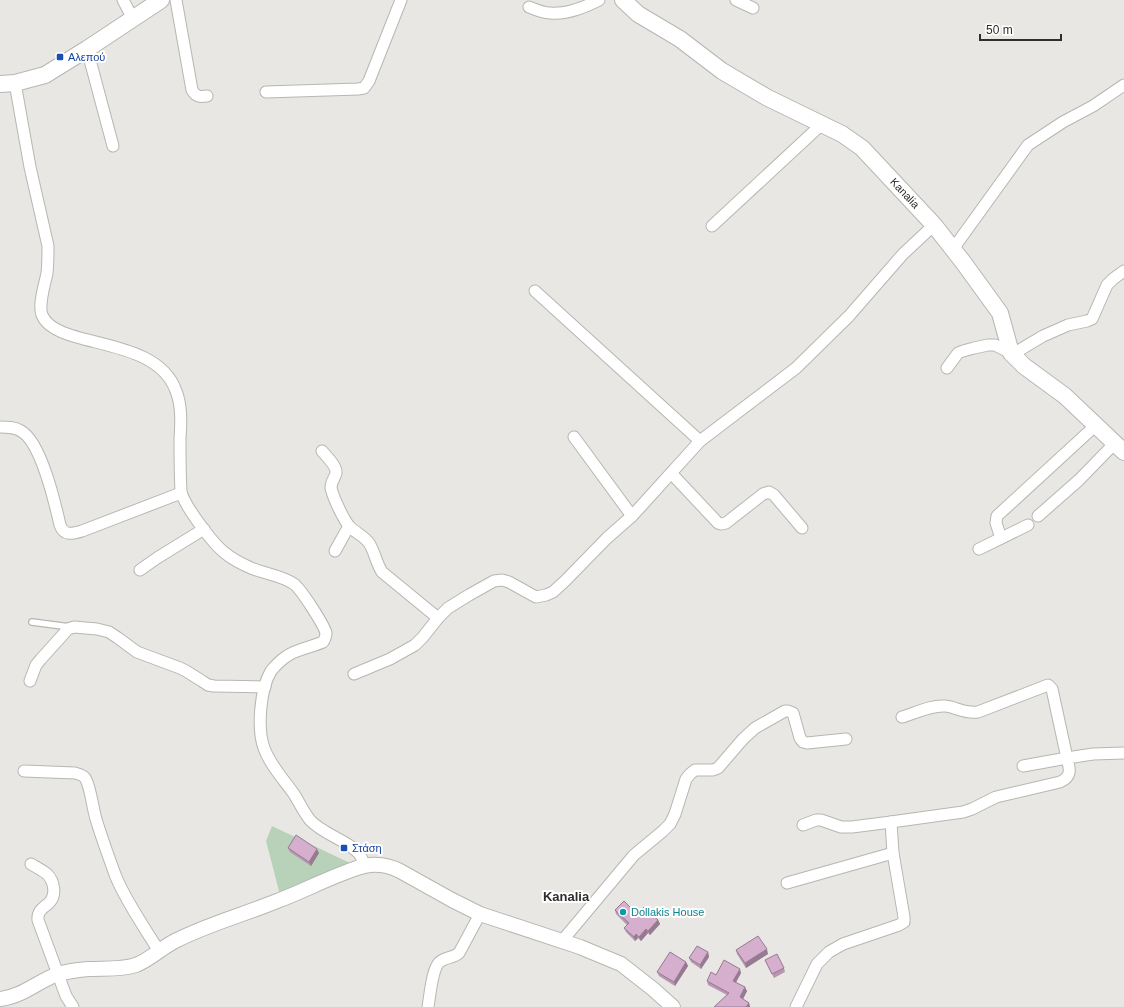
<svg xmlns="http://www.w3.org/2000/svg" width="1124" height="1007" font-family="Helvetica,sans-serif">
	<style>
		.green { fill: #b8d2b9 }
		.lines { fill: none; stroke-linecap: round; stroke-linejoin: round }
		.service-casing { stroke: #b7b6b2; stroke-width: 8 }
		.minor-casing { stroke: #b7b6b2; stroke-width: 13 }
		.tertiary-casing { stroke: #b7b6b2; stroke-width: 16 }
		.secondary-casing { stroke: #b7b6b2; stroke-width: 18 }
		.service { stroke: #fff; stroke-width: 5.5 }
		.minor { stroke: #fff; stroke-width: 11 }
		.tertiary { stroke: #fff; stroke-width: 14 }
		.secondary { stroke: #fff; stroke-width: 16 }
		.wall { fill: #b896b1 }
		.shaded-wall { fill: #967a90 }
		.building { fill: #d6afce; stroke: #967a90 }
		.transit-dot { fill: #1a4fb4; stroke: #fff; stroke-width: 1.5 }
		.culture-dot { fill: #0f9aa8; stroke: #fff; stroke-width: 1.5 }
		.labels { text-anchor: middle; dominant-baseline: central; stroke-width: 4; stroke-linejoin: round; paint-order: stroke }
		.transit-label { font-size: 11px; fill: #164399; stroke: #fff; text-anchor: start }
		.street-label { font-size: 11px; fill: #2e2e2c; stroke: #fff }
		.culture-label { font-size: 11px; fill: #0d838f; stroke: #fff; text-anchor: start }
		.quarter-label { font-size: 13px; font-weight: bold; fill: #2e2e2c; stroke: #fff }
	</style>
	<rect width="100%" height="100%" fill="#e8e7e3"/>
	<path class="green" d="M272,826L352,864L280,895L266,841Z"/>
	<g class="lines">
		<g class="service-casing">
			<path id="service" d="M32,622L70,627"/>
		</g>
		<g class="minor-casing">
			<g id="minor">
				<path d="M123,0L133,19"/>
				<path d="M176,0L192,90C196,97 200,97 207,96"/>
				<path d="M736,0L753,8"/>
				<path d="M529,7C536,10 543,13 550,13C567,15 585,7 599,0"/>
				<path d="M87,49L113,146"/>
				<path d="M15,83L30,167L48,246C48,255 48,264 47,273C45,284 38,304 42,315C56,350 156,334 176,391C182,406 181,423 180,439C180,456 180,473 181,491C183,504 213,544 225,553C232,559 242,564 251,568C265,574 281,575 294,584C301,589 324,625 326,633C326,636 325,639 323,642C312,647 297,649 287,656C281,660 275,666 271,671C260,689 257,729 264,748C270,765 284,780 294,794C299,802 304,813 310,820C322,834 350,841 360,855C362,858 363,862 365,866"/>
				<path d="M266,92L358,89L364,88L369,81L401,0"/>
				<path d="M712,226L822,124"/>
				<path d="M953,249L1028,145L1063,122L1093,106L1124,85"/>
				<path d="M535,291L700,441"/>
				<path d="M947,368L958,353L963,351L974,348L988,345H995L1011,353L1018,351L1043,336L1059,329L1068,325L1087,321L1092,319L1107,285L1113,279L1124,271"/>
				<path d="M0,427C7,427 15,427 21,431C41,442 55,503 60,525C64,536 72,534 82,531L181,493"/>
				<path d="M574,437L632,516"/>
				<path d="M322,451C326,456 337,466 336,473C335,478 331,481 331,488C333,497 344,521 350,527C356,533 364,536 369,543C375,552 376,563 382,572L438,618"/>
				<path d="M671,473L718,523L721,524L726,523L763,494L769,492L774,495L802,528"/>
				<path d="M1038,516L1079,480L1114,444"/>
				<path d="M1001,538L996,523L997,516L1095,426"/>
				<path d="M979,549L1028,525"/>
				<path d="M335,551L349,526"/>
				<path d="M140,570L157,558L204,529"/>
				<path d="M354,674L390,659L415,645L423,637L438,618L448,608L469,595L494,581L502,580L509,582L536,597L546,595L553,592L565,581L607,538L632,516L643,504L700,441L796,368L849,316L903,254L934,225"/>
				<path d="M30,681L36,665L41,659L68,629L74,627L97,629L109,632L118,638L137,652L180,668L186,671L202,681L208,685L214,686L265,687"/>
				<path d="M902,717C915,713 931,705 945,706C957,707 963,714 978,712L1048,685L1052,689L1067,758L1023,766"/>
				<path d="M24,771L75,773C79,774 83,775 85,778C90,784 93,810 96,819C102,839 109,858 116,877C127,903 144,927 159,951"/>
				<path d="M803,825L816,820H821L841,827H852L891,822"/>
				<path d="M31,864C36,867 42,870 47,874C54,881 57,895 49,903C43,908 37,911 38,920L66,996L73,1007"/>
				<path d="M787,883L893,853"/>
				<path d="M562,941L634,855L663,831L670,824L675,814L686,779L690,774L695,770H713L718,768L743,739L755,728L785,711H788L793,713L800,738L803,742L807,743L846,739"/>
				<path d="M428,1007C430,996 432,966 441,961C447,957 453,958 459,953L480,914"/>
				<path d="M796,1007L817,964L829,952L843,944L899,925L904,922V917L893,853L891,822L963,812L972,809L996,797L1060,782C1072,777 1070,769 1067,758L1093,754L1124,753"/>
			</g>
		</g>
		<g class="tertiary-casing">
			<path id="tertiary" d="M0,999C22,997 38,981 58,974C68,971 78,970 88,969C104,968 121,970 136,965C151,959 161,948 175,941C208,924 243,915 277,901C299,893 320,882 341,874C351,870 360,866 370,865C381,864 390,866 400,871L452,900L480,914L580,947L621,964L653,989L673,1007"/>
		</g>
		<g class="secondary-casing">
			<g id="secondary">
				<path d="M623,0L638,14L680,39L722,71L768,98L842,134L862,148L934,225L963,262L1000,313L1011,353L1024,366L1065,396L1124,452"/>
				<path d="M0,84L15,83L45,75L87,49L161,0"/>
			</g>
		</g>
		<use href="#service" class="service"/>
		<use href="#minor" class="minor"/>
		<use href="#tertiary" class="tertiary"/>
		<use href="#secondary" class="secondary"/>
	</g>
	<g class="wall">
		<path d="M288,848L319,853L311,866L290,852Z"/>
		<path d="M615,910L637,914L658,920L660,924L650,935L648,933L641,941L638,938L635,941L626,932L624,928L627,925L616,914Z"/>
		<path d="M736,950L768,954L746,968L737,954Z"/>
		<path d="M708,952L709,957L701,969L691,962L689,958Z"/>
		<path d="M765,960L784,968L785,972L774,978Z"/>
		<path d="M686,962L688,966L675,986L659,976L657,972Z"/>
		<path d="M741,973L736,983L747,991L743,999L749,1003L750,1007H714L727,995L708,985L707,981L716,975Z"/>
	</g>
	<g class="shaded-wall">
		<path d="M317,849L319,853L311,866L309,862Z"/>
		<path d="M658,920L660,924L650,935L648,931Z"/>
		<path d="M646,929L648,933L641,941L639,937Z"/>
		<path d="M636,934L638,938L635,941L634,937Z"/>
		<path d="M767,949L768,954L746,968L745,963Z"/>
		<path d="M708,952L709,957L701,969L700,965Z"/>
		<path d="M686,962L688,966L675,986L674,982Z"/>
		<path d="M740,969L741,973L734,985L733,981Z"/>
		<path d="M745,987L747,991L742,1001L740,997Z"/>
		<path d="M749,1003L750,1007H746Z"/>
	</g>
	<g class="building">
		<path d="M296,835L317,849L309,862L288,848Z"/>
		<path d="M624,901L637,914L644,907L658,920L648,931L646,929L639,937L636,934L634,937L624,928L629,923L615,910Z"/>
		<path d="M758,936L767,949L745,963L736,950Z"/>
		<path d="M697,946L708,952L700,965L689,958Z"/>
		<path d="M670,952L686,962L674,982L657,972Z"/>
		<path d="M777,954L784,968L772,974L765,960Z"/>
		<path d="M724,960L740,969L733,981L745,987L740,997L749,1003L746,1007H714L729,993L707,981L711,972L716,975Z"/>
	</g>
	<g class="transit-dot">
		<rect x="56" y="53" width="8" height="8" rx="2"/>
		<rect x="340" y="844" width="8" height="8" rx="2"/>
	</g>
	<circle class="culture-dot" cx="623" cy="912" r="4"/>
	<g class="labels">
		<g class="transit-label">
			<text x="68" y="57">Αλεπού</text>
			<text x="352" y="848">Στάση</text>
		</g>
		<g class="street-label">
			<text transform="translate(905 193) rotate(47)">Kanalia</text>
		</g>
		<g class="culture-label">
			<text x="631" y="912">Dollakis House</text>
		</g>
		<g class="quarter-label">
			<text x="566" y="896">Kanalia</text>
		</g>
	</g>
	<path d="M980 34v6h81v-6" fill="none" stroke="#2e2e2c" stroke-width="2"/>
	<text x="986" y="34" font-size="12" fill="#2e2e2c" stroke="#ffffff" stroke-width="3" paint-order="stroke">50 m</text>
</svg>
